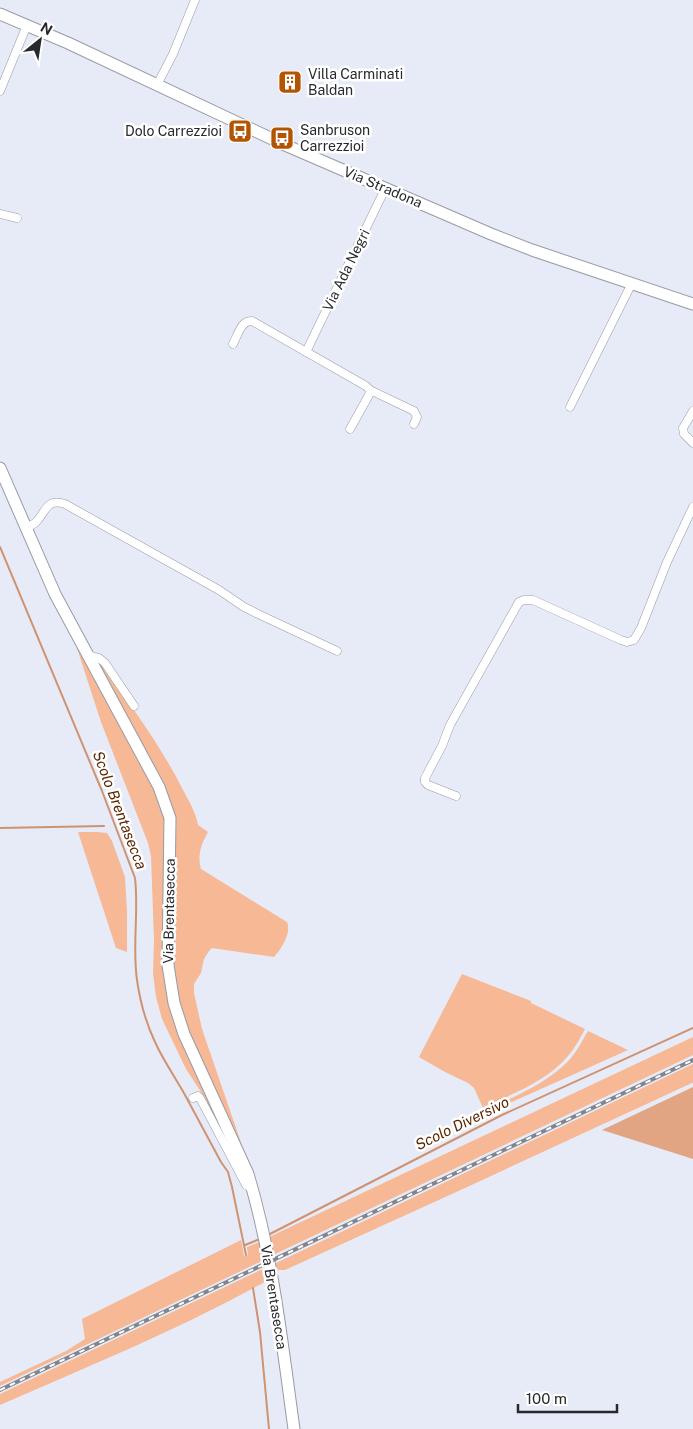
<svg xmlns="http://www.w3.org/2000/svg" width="693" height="1429" font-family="'Public Sans',sans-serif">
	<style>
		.green { fill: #f6b895 }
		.forest { fill: #e2a583 }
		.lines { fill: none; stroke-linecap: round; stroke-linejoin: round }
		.stream { stroke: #cf9371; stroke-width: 2 }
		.street-casing { stroke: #989ba6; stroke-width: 9 }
		.secondary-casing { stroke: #989ba6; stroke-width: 13 }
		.street { stroke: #fff; stroke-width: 8 }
		.secondary { stroke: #fff; stroke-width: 11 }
		.rail-casing { stroke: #82858c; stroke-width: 4 }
		.rail { stroke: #fff; stroke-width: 2; stroke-dasharray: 5.5; stroke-linecap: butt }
		.labels { text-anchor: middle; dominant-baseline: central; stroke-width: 5; stroke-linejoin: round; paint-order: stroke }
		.poi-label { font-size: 14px; fill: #28292d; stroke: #fff; text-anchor: start }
		.street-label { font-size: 14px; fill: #28292d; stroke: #fff }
		.water-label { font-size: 15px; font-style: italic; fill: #5d2700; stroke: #fff }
	</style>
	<rect width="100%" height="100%" fill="#e7ebf7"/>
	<g class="green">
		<path d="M73,636L158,791L168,817L163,966L226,1139L203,1095L186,1069L162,1019L156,997L153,973L154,940L151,856L148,843L101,722Z"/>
		<path d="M97,661L103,666C131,706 161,746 183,790C189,801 196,813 198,825L208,832C201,845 197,855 201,869L287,922C292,933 281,949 274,957L212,948L209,951L204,959L201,973L194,984V993L202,1029L247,1160L188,1035L175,985L174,958L176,836L174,820Z"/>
		<path d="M97,832L107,833L112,841L125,877L127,912V952L116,948L78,832Z"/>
		<path d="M462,974L531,1001V1003L585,1029C580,1038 575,1048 568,1056C547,1081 512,1094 483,1108L474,1088L468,1083L445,1072L419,1057Z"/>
		<path d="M588,1031L628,1050L485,1114L484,1111C511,1098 541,1086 563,1066C574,1057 581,1043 588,1031Z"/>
		<path d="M693,1037V1055L271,1256L267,1238Z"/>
		<path d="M693,1064V1083H692L465,1188L285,1270H278L274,1266V1264Z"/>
		<path d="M241,1240L244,1256L248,1255L247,1247L262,1241L266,1259L0,1386V1382L66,1351L85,1339L82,1319Z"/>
		<path d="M267,1267L270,1279C183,1328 91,1365 0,1405V1394Z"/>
	</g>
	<path class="forest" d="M693,1087V1159L602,1130Z"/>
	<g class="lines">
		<g class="stream">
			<path d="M0,547L102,791L135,878C139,912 132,946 137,980C140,1001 146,1023 155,1042C163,1060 175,1077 185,1095C197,1117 209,1140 221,1162L228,1172L232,1187L246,1255"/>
			<path d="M0,828L104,826"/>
			<path d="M268,1235L502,1115L693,1028"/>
			<path d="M245,1245L260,1239"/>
			<path d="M253,1288L260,1332L269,1429"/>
		</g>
		<g class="street-casing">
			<g id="street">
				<path d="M157,85L173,54L195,0"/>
				<path d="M0,91L27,25"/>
				<path d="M0,214L17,218"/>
				<path d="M233,344C238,335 241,320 252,321L366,386L370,390L369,395L350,429"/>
				<path d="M306,352L385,189"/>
				<path d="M370,390L414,411L417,417L414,424"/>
				<path d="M570,407L632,283"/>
				<path d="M693,411L683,428L684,434L693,443"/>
				<path d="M26,527C30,526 34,525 37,521C46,511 47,498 65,504L219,590L244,607L258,614L337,651"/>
				<path d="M88,655L99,658L105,663L134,706"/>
				<path d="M456,796L428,785L425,782V778L442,746L450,725L519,602L524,600H533L621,640L627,642L634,640L641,628L667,562L693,507"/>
				<path d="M193,1098L198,1096L200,1098L246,1185L251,1188"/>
			</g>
		</g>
		<g class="secondary-casing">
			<g id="secondary">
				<path d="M0,14L68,43L285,145L491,234L532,250L693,304"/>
				<path d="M0,468L55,594L159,787L170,818L168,965L174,1003L184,1034L248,1174C273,1257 282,1343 294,1429"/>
			</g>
		</g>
		<use href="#street" class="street"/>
		<use href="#secondary" class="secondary"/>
		<g class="rail-casing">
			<path id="rail" d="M0,1390L693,1060"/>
		</g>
		<use href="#rail" class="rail"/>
	</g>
	<defs>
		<g id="building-square" transform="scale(1.25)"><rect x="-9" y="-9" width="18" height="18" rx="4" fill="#b25402" stroke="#fff"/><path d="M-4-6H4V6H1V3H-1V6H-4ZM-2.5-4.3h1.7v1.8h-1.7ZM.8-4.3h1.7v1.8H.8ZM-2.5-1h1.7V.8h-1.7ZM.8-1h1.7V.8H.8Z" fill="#fff"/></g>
		<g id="bus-square" transform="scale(1.25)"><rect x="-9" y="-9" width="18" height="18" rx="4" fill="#b25402" stroke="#fff"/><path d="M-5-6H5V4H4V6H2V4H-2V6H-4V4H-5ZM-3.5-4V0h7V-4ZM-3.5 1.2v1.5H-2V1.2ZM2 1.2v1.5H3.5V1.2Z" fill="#fff"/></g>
	</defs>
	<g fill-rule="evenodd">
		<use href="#building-square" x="290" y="82"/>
		<use href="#bus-square" x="240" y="131"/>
		<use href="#bus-square" x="282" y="138"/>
	</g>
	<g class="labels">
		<g class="poi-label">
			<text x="308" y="74">Villa Carminati<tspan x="308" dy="16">Baldan</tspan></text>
			<text x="300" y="130">Sanbruson<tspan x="300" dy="16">Carrezzioi</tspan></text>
			<text x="222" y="131" text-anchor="end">Dolo Carrezzioi</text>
		</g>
		<g class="street-label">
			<text transform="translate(383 187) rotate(23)">Via Stradona</text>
			<text transform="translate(346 270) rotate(-64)">Via Ada Negri</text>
			<text transform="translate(169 911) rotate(-89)">Via Brentasecca</text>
			<text transform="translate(274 1297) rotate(81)">Via Brentasecca</text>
		</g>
		<g class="water-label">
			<text transform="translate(120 810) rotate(69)">Scolo Brentasecca</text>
			<text transform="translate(462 1123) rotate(-26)">Scolo Diversivo</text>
		</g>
	</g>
	<g transform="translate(40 40) rotate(30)" stroke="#ffffff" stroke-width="4" paint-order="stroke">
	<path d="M0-4L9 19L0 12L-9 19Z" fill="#28292d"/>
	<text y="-8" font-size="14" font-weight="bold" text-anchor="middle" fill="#28292d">N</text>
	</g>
	<path d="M518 1404v8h99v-8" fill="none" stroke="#28292d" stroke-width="2.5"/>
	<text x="526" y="1404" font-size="15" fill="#28292d" stroke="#ffffff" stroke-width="4" paint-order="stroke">100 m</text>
</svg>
